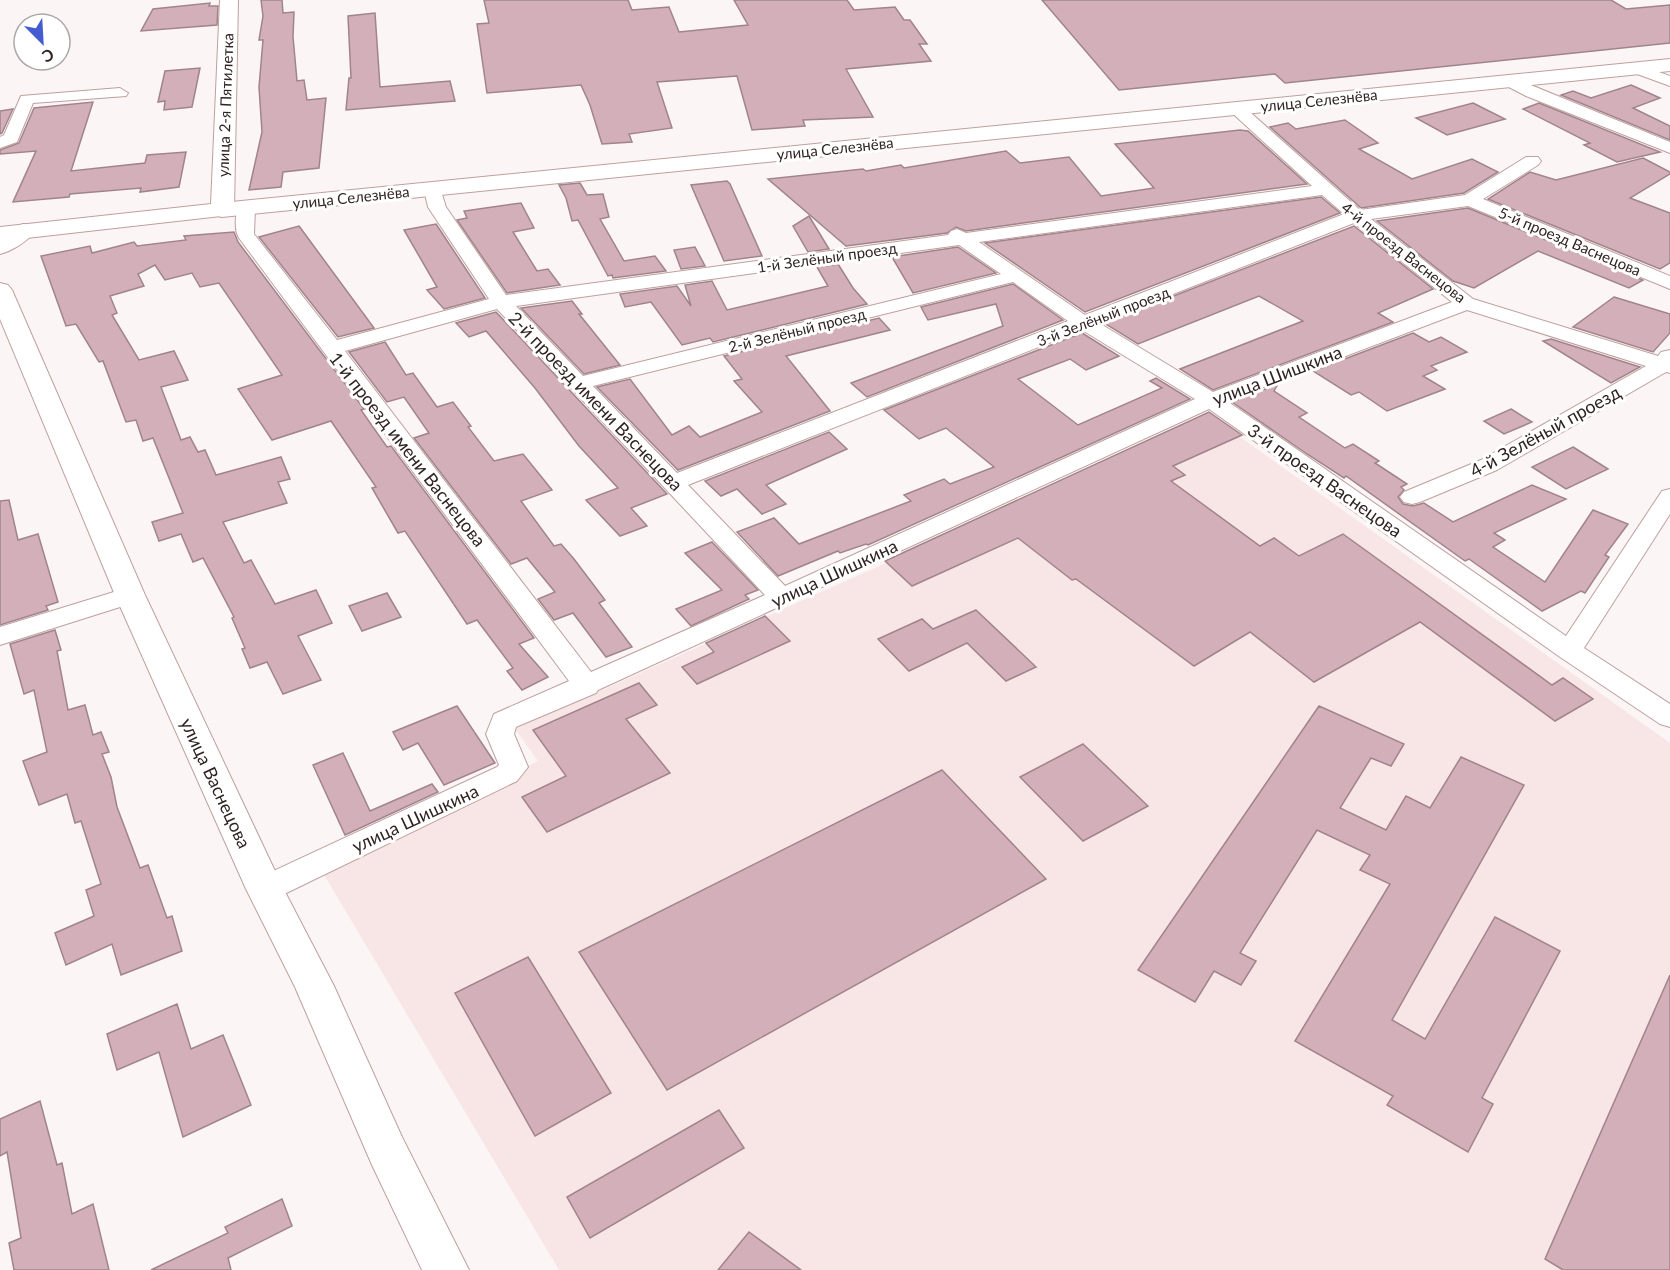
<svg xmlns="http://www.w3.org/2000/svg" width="1670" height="1270" font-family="Lato,sans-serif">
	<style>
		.built { fill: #f7e6e5 }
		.building { fill: #d3b0b9; stroke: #a1848b; stroke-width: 1.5 }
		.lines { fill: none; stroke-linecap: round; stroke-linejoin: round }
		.minor-casing { stroke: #bea09d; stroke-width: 2 }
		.tertiary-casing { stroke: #bea09d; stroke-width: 2 }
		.secondary-casing { stroke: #bea09d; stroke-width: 2 }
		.minor { fill: #fff; fill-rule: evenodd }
		.tertiary { fill: #fff; fill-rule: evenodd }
		.secondary { fill: #fff; fill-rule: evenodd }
		.labels { text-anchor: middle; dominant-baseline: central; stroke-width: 6; stroke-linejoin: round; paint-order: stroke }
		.far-street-label { font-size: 15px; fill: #302423; stroke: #fff }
		.street-label { font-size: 18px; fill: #302423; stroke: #fff }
	</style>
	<rect width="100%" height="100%" fill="#fcf5f5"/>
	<path class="built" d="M1212,417L1670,743V1270H559L320,868L538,761L515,729Z"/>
	<g class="building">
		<path d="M261,0H282L283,13L294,12L293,37L297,81L304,80L307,100L326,98L319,168L283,172L281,187L249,190L262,132L259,87L263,40H259L263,16Z"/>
		<path d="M484,0H628L632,10L669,7L679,32L748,25L734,0H847L854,10L895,7L904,20H910L927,44H919L931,61L846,69L873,117L803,120L805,126L752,130L737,76L657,82L672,128L629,134L632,142L602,144L590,105L581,85L487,93L477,24L489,23Z"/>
		<path d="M1042,0H1611L1626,9L1670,5V43L1285,83L1275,74L1119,90Z"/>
		<path d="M210,3L209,6H218L217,25L141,31L153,9Z"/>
		<path d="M375,13L380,87L450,81L455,101L346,110L349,78H351L348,16Z"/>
		<path d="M200,68L192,107L164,110L165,101L158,102L165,71Z"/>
		<path d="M1631,85L1660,98L1633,108L1670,126V140L1561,95L1573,91L1591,98Z"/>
		<path d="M93,102L71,171L145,163L147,155L186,152L179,187L140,192L141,188L70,194L69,197L13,202L36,151L0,154V150L19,143L34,108Z"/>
		<path d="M1473,103L1505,119L1447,135L1416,118Z"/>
		<path d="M1539,103L1660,152L1617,162L1584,145L1590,143L1523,109Z"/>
		<path d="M13,109L2,133L0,134V111Z"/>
		<path d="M1345,120L1378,143L1359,149L1412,179L1472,159L1498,172L1464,193L1361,208L1270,127L1288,123L1296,129Z"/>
		<path d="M1240,130L1248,131L1307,184L966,231L956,227L947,233L846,246L768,179L863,169L866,171L901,165L904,168L1006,151L1020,163L1069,157L1101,196L1154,188L1115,144Z"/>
		<path d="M1643,158L1670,172V174L1630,198L1670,213V263L1660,269L1488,199L1530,172L1556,180Z"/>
		<path d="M727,181L730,184L762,256L724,261L691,185Z"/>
		<path d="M580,183L587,195L603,194L609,217L600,219L624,261L655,256L666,271L613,278L612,275L608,276L578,220L572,221L566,198L559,185Z"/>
		<path d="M1321,197L1340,213L1085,312L985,243Z"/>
		<path d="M521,203L534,228L513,232L537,271L548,269L560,285L507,293L457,220L467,218L464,211Z"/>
		<path d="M1468,208L1643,280L1629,288L1538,251L1474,288L1453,281L1377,221Z"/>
		<path d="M809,216L829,249L808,252L793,226Z"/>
		<path d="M436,224L485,298L444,309L427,290L437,287L404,230Z"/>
		<path d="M299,226L374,328L338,337L259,237Z"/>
		<path d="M1354,226L1433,289L1378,313L1393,322L1213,390L1180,369L1303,321L1259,296L1138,344L1104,323Z"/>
		<path d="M234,232L238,242L364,409L361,410L387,447L391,446L534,638L519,644L548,677L522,690L507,671L513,668L477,620L467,624L405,531L398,533L372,488L376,487L331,421L272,440L238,389L282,375L219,283L200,287L192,273L165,280L155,265L138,274L144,286L110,296L117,313L112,315L139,360L174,351L188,380L161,387L181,440L190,437L198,452L205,450L216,475L281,457L290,479L278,482L287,503L223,522L244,563L251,560L275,604L316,590L332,623L298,636L321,680L283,694L267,662L250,668L242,649L245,648L232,618L234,617L203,558L193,562L181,534L159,541L152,522L183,513L153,438L143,441L136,420L126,422L103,361L99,362L76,324L66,326L41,256L90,246L92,253L134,242L137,246L186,240L184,236Z"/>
		<path d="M695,247L705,266L681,269L674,250Z"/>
		<path d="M958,247L996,273L913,293L892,257Z"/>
		<path d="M838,264L853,288L867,304L713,342L710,338L682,345L651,302L625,307L620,294L677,286L691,306L685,285L712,281L727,310L828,286L817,267Z"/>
		<path d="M1013,284L1063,320L867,397L851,383L1003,326L996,304L928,320L921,307Z"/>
		<path d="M1614,297L1670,314V333L1653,352L1573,327Z"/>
		<path d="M572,301L582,314H579L620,365L584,374L521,308Z"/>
		<path d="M496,312L667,494L631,508L647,526L620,536L586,500L618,488L579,446L535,388L486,331L469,337L456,323Z"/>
		<path d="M879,318L890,330L786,356L830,411L678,470L597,387L630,379L672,435L689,426L700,437L762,412L734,381L742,379L724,356Z"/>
		<path d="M1082,333L1119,356L1086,370L1070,359L1018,379L1078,425L1162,388L1150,381L1156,378L1190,399L868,545L866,544L840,553L838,551L778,576L737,532L774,518L799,544L911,501L904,495L944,479L950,484L994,467L946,428L919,439L884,410Z"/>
		<path d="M1413,333L1429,342L1441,337L1467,352L1431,366L1437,370L1423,376L1445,389L1387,411L1359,392L1351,395L1313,371Z"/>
		<path d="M1551,339L1640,367L1611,383L1543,341Z"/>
		<path d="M385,342L406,375L413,373L437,407L453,402L471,426L468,427L494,461L523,454L552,490L521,501L554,546L561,544L574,559L605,600L599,603L632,647L606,657L573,613L554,620L538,599L555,592L527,558L511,564L414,438L429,433L404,397L387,402L349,352Z"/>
		<path d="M1278,384L1274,391L1307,413L1299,417L1345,448L1353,444L1379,461L1375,463L1407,484L1401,487L1404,490L1398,497L1403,504L1413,506L1424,503L1453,522L1532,485L1566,499L1494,533L1505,540L1493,547L1545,582L1593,510L1628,524L1605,555L1609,557L1585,593L1581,591L1542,611L1469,559L1465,561L1346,476L1344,478L1307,454L1232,402Z"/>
		<path d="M1511,409L1532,422L1504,434L1484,421Z"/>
		<path d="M1209,412L1242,435L1173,466L1185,475L1171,481L1260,546L1274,538L1299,556L1343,534L1552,685L1563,678L1593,699L1555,721L1420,622L1314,682L1250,632L1194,666L1076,579L1072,580L1018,538L912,586L885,561Z"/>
		<path d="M829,432L847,449L766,485L786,504L762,514L737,489L721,496L705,481Z"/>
		<path d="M1573,447L1608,469L1566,489L1532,467Z"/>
		<path d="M9,500L18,540L38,534L58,602L46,606L48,610L0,625V501Z"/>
		<path d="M712,542L758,590L745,595L749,599L691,626L676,609L722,590L685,553Z"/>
		<path d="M387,593L401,617L362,631L349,606Z"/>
		<path d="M976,610L1036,667L1006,681L967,643L909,671L878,639L922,619L933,629Z"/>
		<path d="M765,616L790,641L697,684L682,667L714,652L706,643Z"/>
		<path d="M55,630L61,650L57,651L68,710L85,705L93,735L101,732L109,752L102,754L111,777L117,807L140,868L148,865L167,918L172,916L182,951L121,975L112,944L66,965L55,933L94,916L86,890L101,884L81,821L75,823L67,794L39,805L23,761L47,752L34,690L24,694L10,644Z"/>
		<path d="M639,683L657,705L626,719L670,773L547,832L522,797L566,776L533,730Z"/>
		<path d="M457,706L495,763L444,785L418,743L403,750L393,732Z"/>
		<path d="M1319,706L1404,744L1391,766L1371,758L1340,808L1386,830L1406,796L1430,808L1461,757L1524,785L1392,1020L1425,1039L1495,917L1560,951L1482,1098L1493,1104L1468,1152L1387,1105L1393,1096L1295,1041L1390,884L1360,870L1370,855L1317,830L1240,953L1256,961L1241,985L1214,971L1195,1002L1138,970Z"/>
		<path d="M1083,744L1148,806L1083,841L1020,777Z"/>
		<path d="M343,753L370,811L432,784L438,792L345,835L313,765Z"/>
		<path d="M942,770L1046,879L667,1090L579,952Z"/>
		<path d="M528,957L611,1093L535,1136L455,993Z"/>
		<path d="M1670,975V1270H1563L1545,1259Z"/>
		<path d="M177,1004L191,1049L223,1035L251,1105L183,1137L159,1052L117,1070L107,1034Z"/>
		<path d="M40,1101L57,1165L62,1163L72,1214L93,1204L109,1270H14L9,1243L21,1238L7,1152L0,1156V1119Z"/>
		<path d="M719,1110L744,1148L590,1238L567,1197Z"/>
		<path d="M282,1199L292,1226L228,1258L231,1270H151L228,1233L225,1227Z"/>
		<path d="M749,1232L801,1270H718Z"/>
	</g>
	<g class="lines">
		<g class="minor-casing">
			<g id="minor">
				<path d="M1634,63L1670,76V86L1629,71L1626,68L1629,65Z"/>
				<path d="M1509,76L1670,142V153L1526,96L1503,84L1501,81Z"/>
				<path d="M120,88L128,93L126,96L33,103L17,142L0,148V137L4,135L21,96Z"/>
				<path d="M1236,103L1242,105L1360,210L1465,195L1526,157H1538L1541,161L1538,165L1483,199L1670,276V289L1468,206L1371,219L1473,299L1658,356L1661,352L1670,350V373L1666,372L1497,470L1420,502L1412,504L1404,502L1400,497L1404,492L1481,460L1646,366L1467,310L1227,401L1566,636L1662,491L1670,489V514L1584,648L1670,704V727L1660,724L1560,657L1209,409L598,690L596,693L516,727L514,734L528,767L517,781L276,898L265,901L254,898L250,889L254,880L497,767L499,765L486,734L494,714L569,681L239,238C234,230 235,212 240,204H252L255,208L254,234L337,340L489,299L428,207L424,189L427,185H439L446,207L506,295L948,235L951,231L957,229L966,233L1312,186L1230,111L1228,108ZM1322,195L1344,214L1085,315L979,242ZM1354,223L1452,302L1213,392L1099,323ZM959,245L1001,274L583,376L516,306ZM1013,282L1068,321L677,473L593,386ZM497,309L765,595L591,672L345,351ZM1082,330L1195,399L785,586L688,485Z"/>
				<path d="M130,587L139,589L142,595L139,601L0,645V627Z"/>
			</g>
		</g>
		<g class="tertiary-casing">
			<g id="tertiary">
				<path d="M1670,59V71L222,217L214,215L211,210L214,205L222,203Z"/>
				<path d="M24,224L32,226L35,231C28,241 12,251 0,254V237L16,226Z"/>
				<path d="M0,283L8,285L12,290L145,595L283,888L334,986L402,1137L469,1270H422L372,1165L295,987L246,889L115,595L0,319Z"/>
			</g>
		</g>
		<g class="secondary-casing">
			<path id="secondary" d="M220,0H238L234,210L230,215L0,241V227L211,204Z"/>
		</g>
		<use href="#minor" class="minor"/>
		<use href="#tertiary" class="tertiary"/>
		<use href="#secondary" class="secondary"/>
	</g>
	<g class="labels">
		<g class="far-street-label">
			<text transform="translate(1319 100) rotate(-6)">улица Селезнёва</text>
			<text transform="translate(225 105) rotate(-88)">улица 2-я Пятилетка</text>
			<text transform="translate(835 148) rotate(-6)">улица Селезнёва</text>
			<text transform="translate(351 197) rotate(-6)">улица Селезнёва</text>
			<text transform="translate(1570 241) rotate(23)">5-й проезд Васнецова</text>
			<text transform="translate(1404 252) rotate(38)">4-й проезд Васнецова</text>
			<text transform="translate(827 257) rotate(-8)">1-й Зелёный проезд</text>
			<text transform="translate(1103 316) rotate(-21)">3-й Зелёный проезд</text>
			<text transform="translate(797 330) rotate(-14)">2-й Зелёный проезд</text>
		</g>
		<g class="street-label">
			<text transform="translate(1277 375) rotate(-21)">улица Шишкина</text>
			<text transform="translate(596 401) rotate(46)">2-й проезд имени Васнецова</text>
			<text transform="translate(1545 431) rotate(-29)">4-й Зелёный проезд</text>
			<text transform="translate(408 449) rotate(52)">1-й проезд имени Васнецова</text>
			<text transform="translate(1325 480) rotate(35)">3-й проезд Васнецова</text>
			<text transform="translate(834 573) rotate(-25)">улица Шишкина</text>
			<text transform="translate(216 783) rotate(65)">улица Васнецова</text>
			<text transform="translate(415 818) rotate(-25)">улица Шишкина</text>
		</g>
	</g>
	<g transform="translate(42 42) rotate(156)"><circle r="28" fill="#ffffff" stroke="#aca7a7" stroke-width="1.5"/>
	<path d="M0-4.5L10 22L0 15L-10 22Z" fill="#445ccf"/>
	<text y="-9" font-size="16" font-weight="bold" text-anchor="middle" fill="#302423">С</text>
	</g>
</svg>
